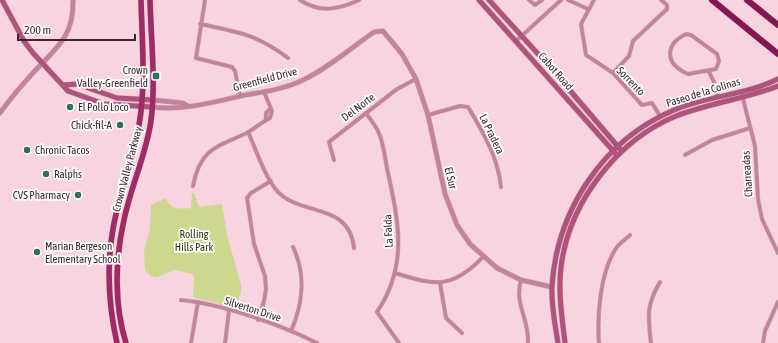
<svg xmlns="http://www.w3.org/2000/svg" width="778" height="343" font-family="'Asap Condensed',sans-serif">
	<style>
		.green { fill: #cdd78e }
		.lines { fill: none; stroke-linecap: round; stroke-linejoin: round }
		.minor-casing { stroke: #d2b0bc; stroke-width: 4.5 }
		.tertiary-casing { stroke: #d2b0bc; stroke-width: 5.5 }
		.secondary-casing { stroke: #d2b0bc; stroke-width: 6 }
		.primary-casing { stroke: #d2b0bc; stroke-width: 6 }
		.motorway-casing { stroke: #d2b0bc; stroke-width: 7 }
		.minor { stroke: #c3839c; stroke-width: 3.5 }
		.tertiary { stroke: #c3839c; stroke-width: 4.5 }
		.secondary { stroke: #b0537b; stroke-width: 5 }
		.primary { stroke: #9f2b64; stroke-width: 5.5 }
		.motorway { stroke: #841650; stroke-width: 6 }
		.poi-dot { fill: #2e6f5f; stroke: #fff; stroke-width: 1.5 }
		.labels { text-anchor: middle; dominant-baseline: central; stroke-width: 3.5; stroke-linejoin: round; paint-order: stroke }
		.poi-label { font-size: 11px; fill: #3c252e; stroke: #fff; text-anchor: start }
		.street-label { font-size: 11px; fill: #3c252e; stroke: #fff }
		.park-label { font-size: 11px; fill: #2f3305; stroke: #fff }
	</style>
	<rect width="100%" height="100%" fill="#f8d3e0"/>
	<path class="green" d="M192,193H194L199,207L222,204L227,235L241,285V293L234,308L193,297L194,277L192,274L175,270L157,277L151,276L145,270L144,251L150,229L151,205L166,198C169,210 181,209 191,208Z"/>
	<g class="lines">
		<g class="minor-casing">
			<g id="minor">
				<path d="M205,0L196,58L232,67L235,71L240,96"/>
				<path d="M300,0C320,13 338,10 359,0"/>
				<path d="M529,0L535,5L542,0"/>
				<path d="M568,0L588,9"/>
				<path d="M594,0L581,24L586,55L613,73L642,105L652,103L660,116"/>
				<path d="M200,24C238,32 256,34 288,58"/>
				<path d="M686,34L691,35L717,54L719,61L716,69L688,74C665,64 664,45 686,34Z"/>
				<path d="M516,41L561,0"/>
				<path d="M709,72L714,82L717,97"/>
				<path d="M613,73L629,56L633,41L667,9V5L661,0"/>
				<path d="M741,91L755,146L758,199L762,219L778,253"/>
				<path d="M366,113C370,119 375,125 378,131C384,143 385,160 388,173C399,223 408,266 377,312L399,343"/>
				<path d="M428,115L460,106L468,107C483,132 498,157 501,187"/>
				<path d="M266,120V113L270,109"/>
				<path d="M248,132C256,149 265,178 278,192C303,217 349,202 354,248"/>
				<path d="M685,155L712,140L750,128"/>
				<path d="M334,160L329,142L397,89L416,79"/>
				<path d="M193,186C200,149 216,147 247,133C255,128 262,122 270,118L272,111L264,92"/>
				<path d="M395,273C436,286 452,289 483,257"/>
				<path d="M521,280C514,305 529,317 528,343"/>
				<path d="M440,283L446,318L462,333"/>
				<path d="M181,300C222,304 279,324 317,343"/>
				<path d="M258,320L264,301L266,289L265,276L254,244L247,198L251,193L271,181"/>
				<path d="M291,331C303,304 306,274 293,247"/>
				<path d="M191,343L198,302"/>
				<path d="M225,343L229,311"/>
				<path d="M599,343C597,315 600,271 617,247C620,243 626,239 630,235"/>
				<path d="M651,343C648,318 646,305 660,282"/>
				<path d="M763,343L765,331L778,302"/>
			</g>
		</g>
		<g class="tertiary-casing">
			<g id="tertiary">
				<path d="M153,100L183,103L188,106"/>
				<path d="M152,107C183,111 214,102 245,95C263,92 284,89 301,81C327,69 351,48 374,32L383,31L402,54L416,79L428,115L445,194L457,225L470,244L497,268L521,280L552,287"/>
				<path d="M0,113C10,99 21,86 33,73C56,48 74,37 73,0"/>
			</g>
		</g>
		<g class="secondary-casing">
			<g id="secondary">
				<path d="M2,0L24,41L33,53L68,91L104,104L152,107"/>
				<path d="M479,0L616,154"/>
				<path d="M489,0L549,66L620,149"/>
				<path d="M64,85L77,84L117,98L153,100"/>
				<path d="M558,343C555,324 551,305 552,286C557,210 603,140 674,110C707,96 746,95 778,79"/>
				<path d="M565,343C562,317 558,293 561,267C569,203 616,141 676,116C709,103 745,99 778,86"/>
			</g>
		</g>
		<g class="primary-casing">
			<g id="primary">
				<path d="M117,343C107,299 106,254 117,210C125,182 134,154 139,125C146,86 142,40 141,0"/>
				<path d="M126,343C114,305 115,259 124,220C131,186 146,155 151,121C156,81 151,40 150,0"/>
			</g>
		</g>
		<g class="motorway-casing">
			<g id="motorway">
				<path d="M712,0L778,54"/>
				<path d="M747,0L778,25"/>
			</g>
		</g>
		<use href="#minor" class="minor"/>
		<use href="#tertiary" class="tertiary"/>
		<use href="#secondary" class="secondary"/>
		<use href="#primary" class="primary"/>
		<use href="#motorway" class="motorway"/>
	</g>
	<g class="poi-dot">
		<rect x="152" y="72" width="8" height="8" rx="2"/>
		<circle cx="70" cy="107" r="4"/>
		<circle cx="120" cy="125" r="4"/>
		<circle cx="27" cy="150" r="4"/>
		<circle cx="46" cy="174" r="4"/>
		<circle cx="78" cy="195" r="4"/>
		<circle cx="37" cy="252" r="4"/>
	</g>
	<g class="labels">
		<g class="poi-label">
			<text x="148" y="70" text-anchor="end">Crown<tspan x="148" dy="13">Valley-Greenfield</tspan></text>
			<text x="78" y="107">El Pollo Loco</text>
			<text x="112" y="125" text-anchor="end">Chick-fil-A</text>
			<text x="35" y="150">Chronic Tacos</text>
			<text x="54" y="174">Ralphs</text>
			<text x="70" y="195" text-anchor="end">CVS Pharmacy</text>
			<text x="45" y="246">Marian Bergeson<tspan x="45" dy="13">Elementary School</tspan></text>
		</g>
		<g class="street-label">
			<text transform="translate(556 71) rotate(49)">Cabot Road</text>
			<text transform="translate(265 79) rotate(-15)">Greenfield Drive</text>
			<text transform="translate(631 81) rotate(46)">Sorrento</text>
			<text transform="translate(703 92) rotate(-17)">Paseo de la Colinas</text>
			<text transform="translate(358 107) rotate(-37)">Del Norte</text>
			<text transform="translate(492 134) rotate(64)">La Pradera</text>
			<text transform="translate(127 169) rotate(-75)">Crown Valley Parkway</text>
			<text transform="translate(747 174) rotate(-94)">Charreadas</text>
			<text transform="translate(451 178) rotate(77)">El Sur</text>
			<text transform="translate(388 231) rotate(-93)">La Falda</text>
			<text transform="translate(253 309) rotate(18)">Silverton Drive</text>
		</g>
		<g class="park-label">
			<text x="194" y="234">Rolling<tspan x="194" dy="13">Hills Park</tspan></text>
		</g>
	</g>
	<path d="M18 34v6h117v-6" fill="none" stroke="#3c252e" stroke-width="2"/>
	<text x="24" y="34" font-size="12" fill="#3c252e" stroke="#ffffff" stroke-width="3" paint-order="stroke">200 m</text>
</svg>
